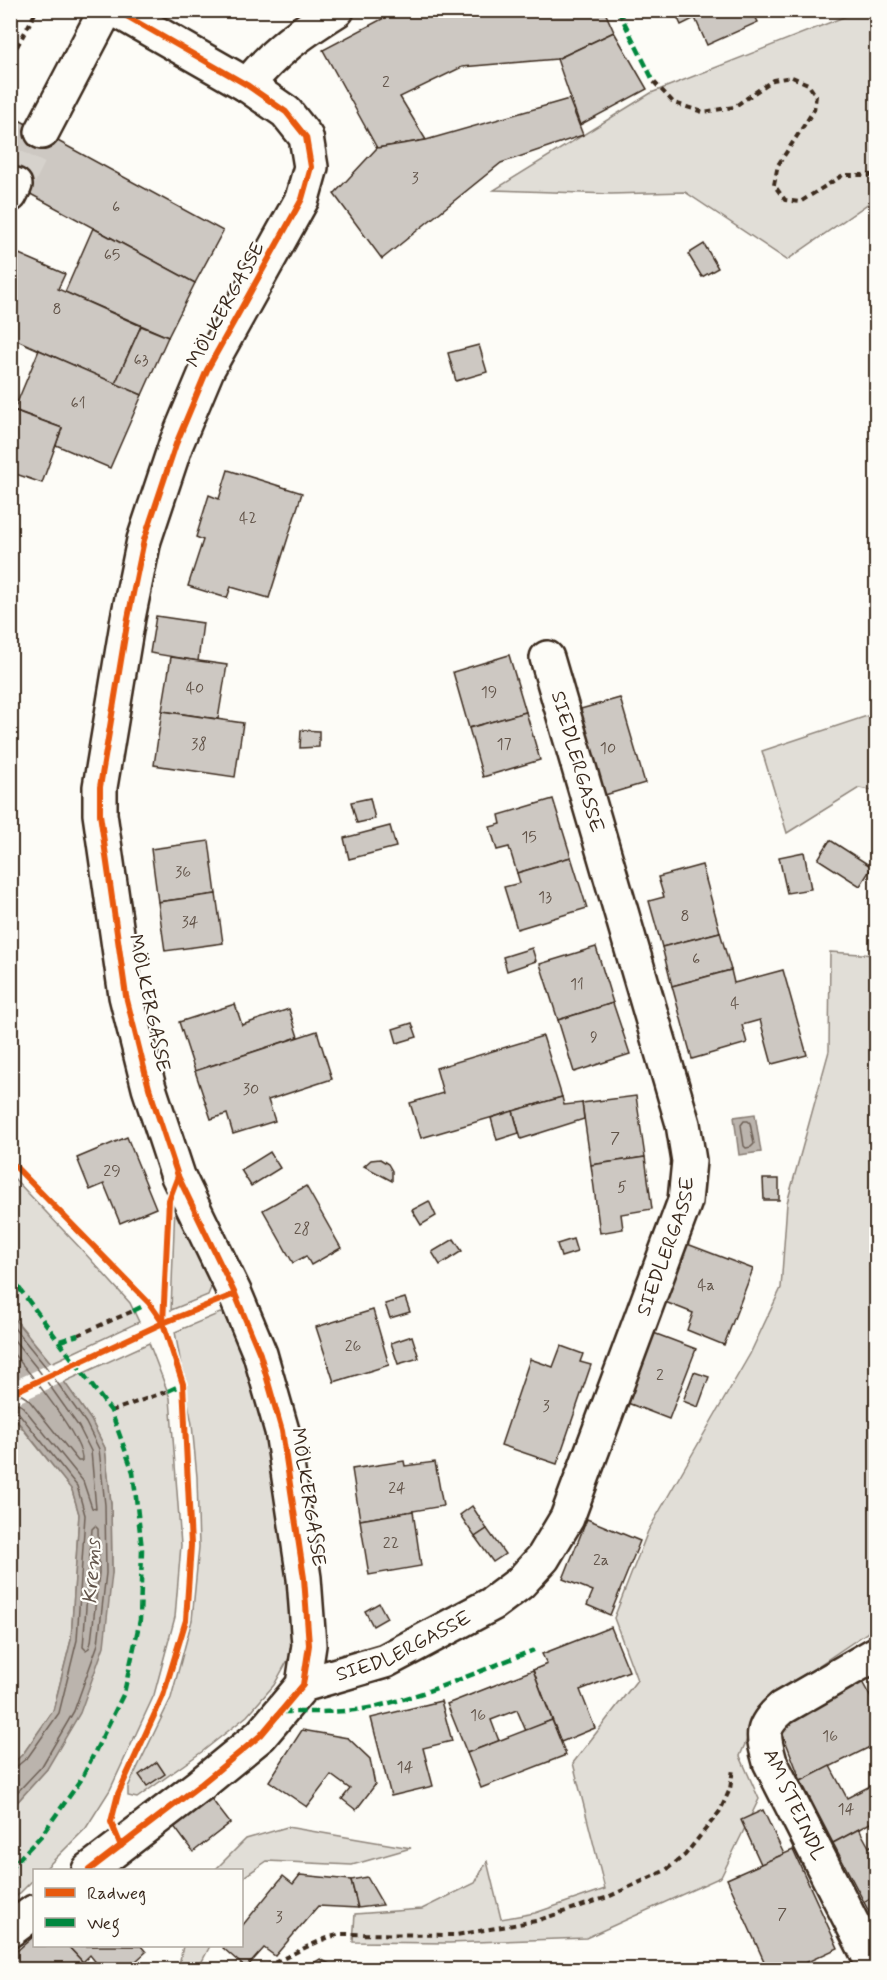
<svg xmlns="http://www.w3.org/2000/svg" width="887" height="1980" font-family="Mynerve,sans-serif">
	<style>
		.green { fill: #e1ded7; stroke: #8e847a; stroke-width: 1.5 }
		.water { fill: #bbb4ad; stroke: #887d74; stroke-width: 1.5 }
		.pier { fill: #fdfcf7 }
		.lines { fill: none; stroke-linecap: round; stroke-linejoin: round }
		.shore { stroke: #6e6157; stroke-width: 1.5 }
		.building { fill: #cdc8c2; stroke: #3b2a1e; stroke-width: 1.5 }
		.minor-tunnel { stroke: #d6d2cc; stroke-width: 33; stroke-dasharray: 33 16; stroke-linecap: butt }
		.minor-casing { stroke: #3b2a1e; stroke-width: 38 }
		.path { stroke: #3b2a1e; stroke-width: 4; stroke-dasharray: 6 4.5; stroke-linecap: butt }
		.minor { stroke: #fdfcf7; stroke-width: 33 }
		.quiet { stroke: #00873e; stroke-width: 4.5; stroke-dasharray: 9 4.5; stroke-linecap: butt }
		.cycleway-casing { stroke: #fdfcf7; stroke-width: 10 }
		.cycleway { stroke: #e8590c; stroke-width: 6 }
		.labels { text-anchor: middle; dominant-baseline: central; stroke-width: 4.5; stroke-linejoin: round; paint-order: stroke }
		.number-label { font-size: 16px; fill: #605247 }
		.street-label { font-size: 20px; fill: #3b2a1e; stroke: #fdfcf7 }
		.water-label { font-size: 21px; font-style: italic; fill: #615349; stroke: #fdfcf7 }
	</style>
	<rect width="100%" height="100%" fill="#fdfcf7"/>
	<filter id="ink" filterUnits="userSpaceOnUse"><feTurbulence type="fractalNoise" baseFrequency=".0167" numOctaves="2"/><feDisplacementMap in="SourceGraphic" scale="12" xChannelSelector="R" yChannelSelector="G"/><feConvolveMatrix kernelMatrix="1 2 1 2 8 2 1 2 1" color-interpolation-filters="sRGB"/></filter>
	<g filter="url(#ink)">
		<g class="green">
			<path d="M859,11H876V198L787,260L685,192L611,194L494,190L651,93Z"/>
			<path d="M876,713V791L859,788L787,833L762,751Z"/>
			<path d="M830,952L876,955V1611L868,1632L775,1695L759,1711L740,1756L759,1799L721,1877L586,1938L449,1943L353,1942L355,1914L422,1909L475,1883L487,1861L501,1919L535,1913L605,1889L573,1763L637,1680L614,1618L648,1531L750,1354L781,1288L787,1203L829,1051Z"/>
			<path d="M10,1174L82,1250L130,1303L139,1322L51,1363L11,1314Z"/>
			<path d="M175,1203L213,1283L208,1295L171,1310Z"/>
			<path d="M220,1313L232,1319L265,1411L295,1619L290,1656L274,1685L247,1716L203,1751L137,1798L128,1796V1787L171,1698L192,1620L199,1547L197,1477L192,1424L175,1332Z"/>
			<path d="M149,1343L170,1398L181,1545L175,1617L154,1695L110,1790L86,1828L44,1870H34V1879L11,1902V1809L47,1769L112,1573L111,1504L105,1448L91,1420L64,1382Z"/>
			<path d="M10,1413L72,1490L79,1514L71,1640L53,1711L23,1754L11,1765Z"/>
			<path d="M287,1827L411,1848L352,1865L267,1861L242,1878V1870H215L246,1839Z"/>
			<path d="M183,1946H210L198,1969H175L179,1965Z"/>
		</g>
		<g class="water">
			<path d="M755,1114L761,1152L739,1155L734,1117Z"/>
			<path d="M10,1314L51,1363L91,1420L105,1448L111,1504L112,1573L104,1646L80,1713L47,1769L11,1809V1765L23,1754L53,1711L71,1640L79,1514L72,1490L11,1413Z"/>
		</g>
		<path class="pier" d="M53,1362L66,1381L11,1406V1382Z"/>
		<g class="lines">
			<g class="shore">
				<path d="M744,1121H748L750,1123L754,1144L751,1147L746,1148L744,1146L741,1125Z"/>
				<path d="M10,1323L46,1367L86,1423L99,1449L105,1505L106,1573L98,1644L74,1711L42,1766L10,1800"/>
				<path d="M10,1335L40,1372L79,1427L91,1451L96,1509L92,1508L83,1481L23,1407L17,1403L10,1402"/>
				<path d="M10,1350C26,1368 85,1440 82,1461H78L28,1399L20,1394L10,1393"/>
				<path d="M10,1410L18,1412L77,1486L85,1515L77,1640L59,1713L28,1757L16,1767L10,1769"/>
				<path d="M95,1526L98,1529L99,1573L91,1642L89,1648L86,1650L83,1647L92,1529Z"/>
			</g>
		</g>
		<g class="building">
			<path d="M399,10H604L614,32L557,59L462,67L400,97L426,140L377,148L323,50Z"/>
			<path d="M674,10H752L758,22L707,45L695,18L681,25Z"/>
			<path d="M614,32L647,89L580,125L557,59Z"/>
			<path d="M569,99L583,135L501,163L382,259L334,194L377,148L426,140Z"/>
			<path d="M10,115L223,231L195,283L10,183Z"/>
			<path d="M93,228L195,283L168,337L65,292Z"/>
			<path d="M704,244L718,268L702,277L688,254Z"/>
			<path d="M10,250L65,274L58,289L141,326L115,384L10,337Z"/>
			<path d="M141,326L168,337L142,395L115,384Z"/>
			<path d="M479,345L487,372L456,381L448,353Z"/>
			<path d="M39,350L142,395L110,468L56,445L62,428L14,410Z"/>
			<path d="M10,409L62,428L42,483L10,472Z"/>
			<path d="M228,470L302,493L269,598L231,587L227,598L188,586L203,540L196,537L209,495L219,499Z"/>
			<path d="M156,616L203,623L198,661L150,653Z"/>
			<path d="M509,655L526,712L469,728L453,672Z"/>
			<path d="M171,657L227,665L218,719L162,711Z"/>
			<path d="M620,698L645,783L595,798L570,712Z"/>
			<path d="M162,711L243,723L235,777L154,765Z"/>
			<path d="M526,712L540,760L483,777L469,728Z"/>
			<path d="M301,730L319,731V747L300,748Z"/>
			<path d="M370,798L375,819L357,823L351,802Z"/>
			<path d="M553,799L571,857L517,873L509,847L497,850L490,827L501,824L499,815Z"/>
			<path d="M390,826L396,847L349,859L344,838Z"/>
			<path d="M830,840L872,867L860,886L818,859Z"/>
			<path d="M209,841L216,894L158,902L151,849Z"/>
			<path d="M804,852L811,889L787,893L779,857Z"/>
			<path d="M571,857L587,908L517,929L504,887L520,883L517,873Z"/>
			<path d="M702,865L720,932L662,947L649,901L664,897L658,877Z"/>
			<path d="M216,894L223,943L165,951L158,902Z"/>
			<path d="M720,932L731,970L672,986L662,947Z"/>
			<path d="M596,947L613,1003L558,1020L540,964Z"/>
			<path d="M532,948L536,961L507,971L503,957Z"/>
			<path d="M731,970L734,983L783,970L807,1055L772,1064L760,1020L742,1025L747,1043L692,1059L672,986Z"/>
			<path d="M613,1003L630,1054L574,1072L558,1020Z"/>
			<path d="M235,1004L242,1025L289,1009L298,1037L195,1071L179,1022Z"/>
			<path d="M412,1023L417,1037L397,1043L393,1029Z"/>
			<path d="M317,1031L332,1079L268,1100L275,1121L233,1134L227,1114L211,1119L195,1071Z"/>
			<path d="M543,1036L562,1097L421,1138L410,1103L443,1093L436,1068Z"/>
			<path d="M636,1096L645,1157L591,1165L582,1103Z"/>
			<path d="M562,1097L564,1105L582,1103L584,1119L521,1139L513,1111Z"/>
			<path d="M513,1111L519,1133L497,1140L491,1118Z"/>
			<path d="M127,1137L156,1208L120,1223L104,1184L90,1190L77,1158Z"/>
			<path d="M270,1152L280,1168L251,1186L241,1170Z"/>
			<path d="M645,1157L652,1209L621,1214L623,1229L600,1233L591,1165Z"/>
			<path d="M380,1159L388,1164L392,1171V1181L364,1166L371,1160Z"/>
			<path d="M763,1179H779V1200H764Z"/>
			<path d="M306,1186L341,1248L311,1265L306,1256L293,1263L263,1210Z"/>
			<path d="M429,1201L436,1216L421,1225L412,1210Z"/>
			<path d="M454,1239L462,1251L440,1265L432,1252Z"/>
			<path d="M573,1239L577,1252L561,1257L557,1244Z"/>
			<path d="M682,1242L753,1269L724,1345L687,1330L693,1313L660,1300Z"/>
			<path d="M405,1298L410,1312L390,1318L385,1304Z"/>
			<path d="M373,1310L389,1365L334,1382L316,1327Z"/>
			<path d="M651,1332L696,1349L669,1419L625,1402Z"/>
			<path d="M412,1336L419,1358L398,1364L391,1343Z"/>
			<path d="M561,1346L583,1354L580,1362L591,1365L557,1464L501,1445L530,1359L553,1367Z"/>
			<path d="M694,1372L709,1377L698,1407L683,1401Z"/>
			<path d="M404,1461L405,1466L435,1462L443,1506L360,1520L352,1469Z"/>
			<path d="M472,1506L487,1529L475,1537L460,1515Z"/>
			<path d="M413,1511L421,1566L369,1575L360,1520Z"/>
			<path d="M587,1519L640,1541L610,1615L587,1605L593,1591L563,1579Z"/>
			<path d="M487,1529L505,1554L493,1562L475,1537Z"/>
			<path d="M379,1603L387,1618L373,1626L365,1611Z"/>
			<path d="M611,1627L629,1671L580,1690L595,1728L561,1742L533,1670L547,1664L542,1654Z"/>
			<path d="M533,1670L552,1720L526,1731L517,1710L491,1720L499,1741L467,1753L447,1704Z"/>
			<path d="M861,1680L876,1707V1744L801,1781L780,1727Z"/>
			<path d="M441,1701L452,1741L423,1748L433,1786L391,1796L371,1718Z"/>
			<path d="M552,1720L566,1755L481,1788L467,1753Z"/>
			<path d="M302,1730L348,1738L370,1759L375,1785L356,1810L342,1799L350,1789L331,1775L307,1807L269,1781Z"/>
			<path d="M157,1762L165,1774L147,1786L139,1775Z"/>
			<path d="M830,1766L847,1798L876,1783V1820L833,1843L801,1781Z"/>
			<path d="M210,1797L230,1823L193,1852L173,1825Z"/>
			<path d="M763,1810L784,1854L761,1864L741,1820Z"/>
			<path d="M859,1829L869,1847L876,1843V1895L864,1902L833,1843Z"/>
			<path d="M793,1850L838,1948L790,1970H768L727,1879Z"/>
			<path d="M300,1875L351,1880L358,1908L318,1906L275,1956L264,1948L246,1968L223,1948L225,1946H242V1926L283,1876L293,1884Z"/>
			<path d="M367,1877L383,1905L358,1908L351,1880Z"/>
			<path d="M876,1895V1926L864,1902Z"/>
			<path d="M34,1936V1946H68L83,1962L75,1970H10V1957Z"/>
			<path d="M68,1946H141L146,1952L126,1970H102L90,1955L83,1962Z"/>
			<path d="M320,1959L341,1970H302Z"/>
		</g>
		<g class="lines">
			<path class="minor-tunnel" d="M15,185L42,132"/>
			<g class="minor-casing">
				<g id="minor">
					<path d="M247,85C276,50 299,34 337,10"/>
					<path d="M42,132L106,10"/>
					<path d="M10,195L15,185"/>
					<path id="s1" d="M303,1685L385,1661L492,1604L520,1583L543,1558L567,1518L685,1201L689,1161L683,1124L547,658"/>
					<path d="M89,1870L200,1785L261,1735L303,1685L309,1645L304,1578L282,1431L260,1354L235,1294L178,1176L149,1088L126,996L100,814V787L128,618L144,540L176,444L207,370L302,199L311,167L306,137L286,112L247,85L116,10"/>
					<path d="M10,1930L34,1912"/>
					<path d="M876,1970L770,1762C763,1736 759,1728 782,1708L876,1654"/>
				</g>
			</g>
			<g class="path">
				<path d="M10,50L14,52L37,10"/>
				<path d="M654,82L674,103L703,112L734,107L773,80L792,77L808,84L816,96L814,110L778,165L774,185L785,200L800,202L843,175H876"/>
				<path d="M78,1335L133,1311"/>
				<path d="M111,1411L168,1391"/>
				<path d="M255,1970C285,1961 311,1941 341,1934L456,1935L536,1921L608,1897L666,1870L685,1855L720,1811L730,1789L733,1769"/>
			</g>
			<use href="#minor" class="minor"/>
			<g class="quiet">
				<path d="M618,10L654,82"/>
				<path d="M10,1276L111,1411L133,1472L142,1549L140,1620L124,1693L81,1780L41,1836L10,1868"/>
				<path d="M133,1311L149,1303"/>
				<path d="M60,1341L78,1335"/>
				<path d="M168,1391L183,1384"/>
				<path d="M282,1712C310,1712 347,1713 374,1707C429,1694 482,1670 534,1650"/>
			</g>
			<g class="cycleway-casing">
				<g id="cycleway">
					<path d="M10,1161L149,1303L163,1323L183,1384L191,1545L186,1620L163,1696L118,1794L111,1822L121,1846"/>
					<path d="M163,1323L169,1200L178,1176"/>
					<path d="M10,1394L163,1323L235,1294"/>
					<path d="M89,1870L200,1785L261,1735L303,1685L309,1645L304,1578L282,1431L260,1354L235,1294L178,1176L149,1088L126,996L100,814V787L128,618L144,540L176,444L207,370L302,199L311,167L306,137L286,112L247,85L116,10"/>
				</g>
			</g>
			<use href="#cycleway" class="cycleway"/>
		</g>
	</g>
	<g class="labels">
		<g class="number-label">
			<text x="386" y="82">2</text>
			<text x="415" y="178">3</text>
			<text x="116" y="207">6</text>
			<text x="112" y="255">65</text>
			<text x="57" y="309">8</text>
			<text x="141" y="360">63</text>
			<text x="78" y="403">61</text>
			<text x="248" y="518">42</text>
			<text x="195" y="688">40</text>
			<text x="489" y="692">19</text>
			<text x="199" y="744">38</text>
			<text x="504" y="744">17</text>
			<text x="608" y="748">10</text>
			<text x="529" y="837">15</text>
			<text x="183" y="872">36</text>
			<text x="545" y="897">13</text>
			<text x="685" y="916">8</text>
			<text x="190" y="922">34</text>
			<text x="696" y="959">6</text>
			<text x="577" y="984">11</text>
			<text x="735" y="1003">4</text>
			<text x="594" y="1037">9</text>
			<text x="251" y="1089">30</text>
			<text x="615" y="1138">7</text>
			<text x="112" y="1171">29</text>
			<text x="622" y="1187">5</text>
			<text x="302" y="1229">28</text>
			<text x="706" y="1285">4a</text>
			<text x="353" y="1346">26</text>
			<text x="660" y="1375">2</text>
			<text x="546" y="1406">3</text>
			<text x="397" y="1488">24</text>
			<text x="391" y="1543">22</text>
			<text x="601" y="1560">2a</text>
			<text x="478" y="1715">16</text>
			<text x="830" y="1736">16</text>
			<text x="405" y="1767">14</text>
			<text x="846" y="1809">14</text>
			<text x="782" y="1914">7</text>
			<text x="279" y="1917">3</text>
		</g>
		<g class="street-label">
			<text transform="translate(226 305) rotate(-61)">MÖLKERGASSE</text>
			<text transform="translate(577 762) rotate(74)">SIEDLERGASSE</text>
			<text transform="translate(149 1003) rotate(78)">MÖLKERGASSE</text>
			<text stroke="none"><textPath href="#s1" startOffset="612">SIEDLERGASSE</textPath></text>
			<text transform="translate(308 1497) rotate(81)">MÖLKERGASSE</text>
			<text stroke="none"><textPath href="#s1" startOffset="108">SIEDLERGASSE</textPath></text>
			<text transform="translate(794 1805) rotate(65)">AM STEINDL</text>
		</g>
		<g class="water-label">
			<text transform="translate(92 1572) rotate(-87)">Krems</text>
		</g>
	</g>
	<rect width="887" height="1980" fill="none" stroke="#fdfcf7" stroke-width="36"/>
	<rect x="18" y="18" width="851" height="1944" fill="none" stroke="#3b2a1e" stroke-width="2" filter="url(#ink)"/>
	<rect x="33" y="1869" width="210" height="78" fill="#fdfcf7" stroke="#afa8a0" stroke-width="1.5"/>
	<rect x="45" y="1888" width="30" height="9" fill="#e8590c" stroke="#afa8a0" stroke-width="1.5"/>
	<text x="87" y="1899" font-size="18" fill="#3b2a1e">Radweg</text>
	<rect x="45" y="1918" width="30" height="9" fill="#00873e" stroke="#afa8a0" stroke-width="1.5"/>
	<text x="87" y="1929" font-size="18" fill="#3b2a1e">Weg</text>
</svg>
